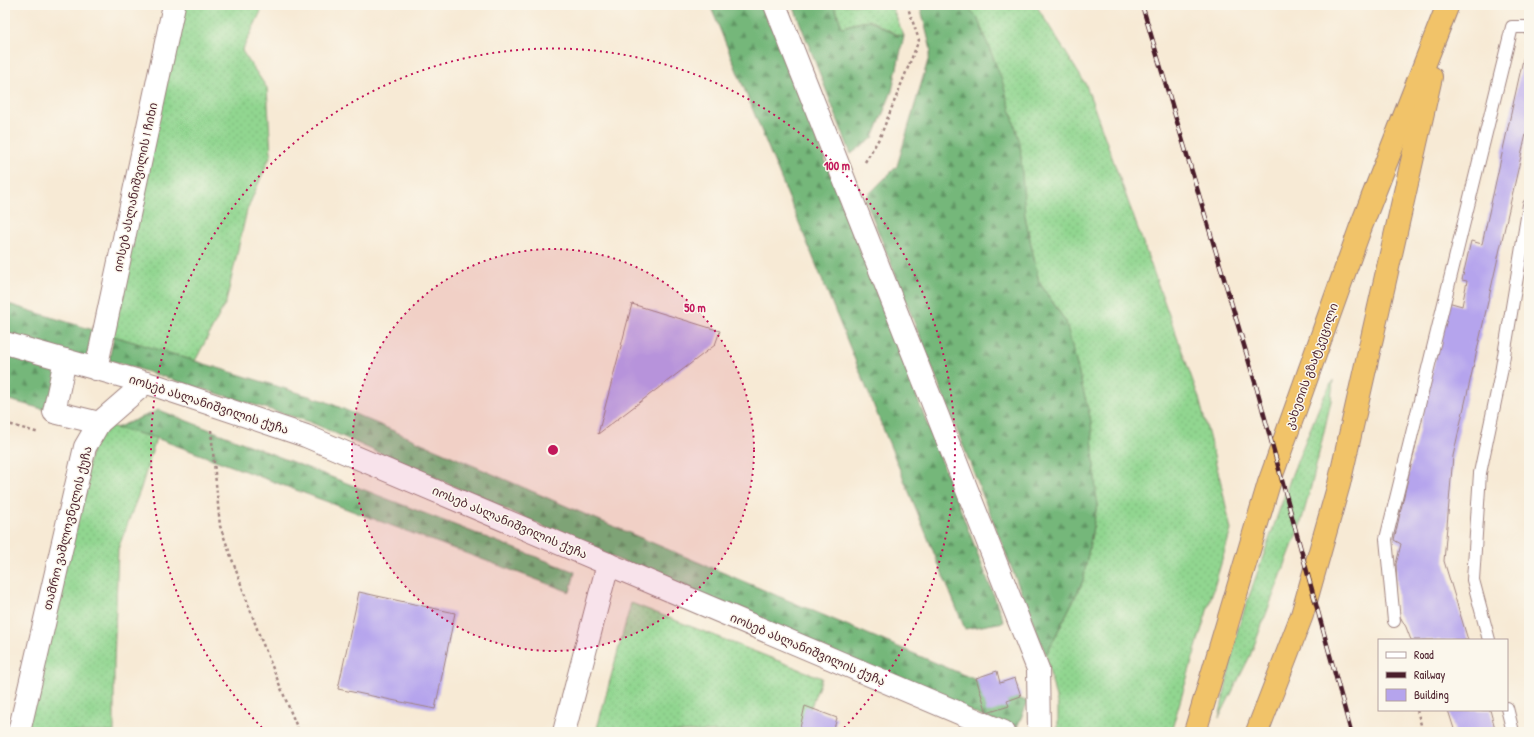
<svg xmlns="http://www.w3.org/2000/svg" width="1534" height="737" font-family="'Patrick Hand','Noto Sans Georgian',sans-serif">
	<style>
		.grass { fill: url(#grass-dots); stroke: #6e7a5e }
		.forest { fill: url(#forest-firs); stroke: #5f6b52 }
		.building { fill: #b5a4ed }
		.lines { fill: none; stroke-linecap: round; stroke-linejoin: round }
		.service-casing { stroke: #a08480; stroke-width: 14 }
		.minor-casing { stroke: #a08480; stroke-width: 24 }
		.tertiary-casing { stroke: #a08480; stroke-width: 24 }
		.trunk-casing { stroke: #a08480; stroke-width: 24 }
		.path { stroke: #a08480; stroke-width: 2.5; stroke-dasharray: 3 3; stroke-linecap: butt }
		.service { stroke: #fff; stroke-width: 12 }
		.minor { stroke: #fff; stroke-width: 22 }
		.tertiary { stroke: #fff; stroke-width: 22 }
		.trunk { stroke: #f1c369; stroke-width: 22 }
		.rail-casing { stroke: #4a1f2b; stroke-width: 4.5 }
		.rail { stroke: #fbf7ec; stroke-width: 3; stroke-dasharray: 9; stroke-linecap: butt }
		.ring { fill: none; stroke: #c2185b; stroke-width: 2; stroke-dasharray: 2 4 }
		.labels { text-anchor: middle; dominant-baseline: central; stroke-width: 3; stroke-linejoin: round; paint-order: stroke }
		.street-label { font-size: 12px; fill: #4a1f2b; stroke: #fbf7ec }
		.centre { fill: #c2185b; stroke: #fbf7ec; stroke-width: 2 }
		.ring-label { font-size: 12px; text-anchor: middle; font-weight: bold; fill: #c2185b; stroke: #fbf7ec; stroke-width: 3; stroke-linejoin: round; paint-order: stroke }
	</style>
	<defs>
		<pattern id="grass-dots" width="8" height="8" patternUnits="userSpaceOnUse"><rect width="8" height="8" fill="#91d690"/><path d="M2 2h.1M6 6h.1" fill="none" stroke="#7fb77c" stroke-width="1.8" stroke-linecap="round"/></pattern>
		<pattern id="forest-firs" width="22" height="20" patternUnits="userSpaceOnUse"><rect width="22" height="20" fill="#74b77a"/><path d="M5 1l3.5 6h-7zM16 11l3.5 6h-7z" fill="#619464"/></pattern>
	</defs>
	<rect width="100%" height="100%" fill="#fbf7ec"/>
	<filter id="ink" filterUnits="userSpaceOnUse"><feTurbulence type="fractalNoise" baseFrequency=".025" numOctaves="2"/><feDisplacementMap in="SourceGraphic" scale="8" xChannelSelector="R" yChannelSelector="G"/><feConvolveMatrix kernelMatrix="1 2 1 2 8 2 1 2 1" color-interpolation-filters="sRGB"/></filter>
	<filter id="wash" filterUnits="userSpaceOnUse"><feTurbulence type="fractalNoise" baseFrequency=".012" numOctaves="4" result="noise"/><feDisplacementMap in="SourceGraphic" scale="16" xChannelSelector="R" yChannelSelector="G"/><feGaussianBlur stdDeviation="0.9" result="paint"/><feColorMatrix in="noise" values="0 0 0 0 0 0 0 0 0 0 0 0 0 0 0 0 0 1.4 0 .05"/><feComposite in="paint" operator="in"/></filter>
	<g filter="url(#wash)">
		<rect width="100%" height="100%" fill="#f7ead5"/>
		<g class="grass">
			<path d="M174,5H264L242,51L267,88L271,154L247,210L226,302L195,361L103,333Z"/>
			<path d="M834,5H891L904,36L898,35L869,20L842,27Z"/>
			<path d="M966,5H1036L1086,85L1199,398L1221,483L1231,530L1171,732H1058V707L1046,655L1083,581L1097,505L1066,322L1039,282L1025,217Z"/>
			<path d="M1333,380L1331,401L1313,479L1301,523L1250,656L1219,718L1238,628L1292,474L1322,400Z"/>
			<path d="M99,423L156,438L141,488L118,549L114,662V732H19Z"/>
			<path d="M631,603L822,678L801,732H596Z"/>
		</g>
		<g class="forest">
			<path d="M710,5H765L1004,622L965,629Z"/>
			<path d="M793,5H834L842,27L869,20L897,35L904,36L892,91L873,138L851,154Z"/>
			<path d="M920,5H966L977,17L1002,80L1020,143L1025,216L1039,282L1066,322L1091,421L1097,505L1083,581L1046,655L865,198L897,166L931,50Z"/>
			<path d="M5,303L103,333L96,369L66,360L54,412L5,399Z"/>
			<path d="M114,336L325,401L582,513L1028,702L1017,727L988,719L596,550L310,422L109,360Z"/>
			<path d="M159,410L575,572L570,592L156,438L116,428Z"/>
		</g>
		<g id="blocks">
			<g class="building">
				<path d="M1528,37L1529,121L1453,456L1444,561L1468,640H1411L1406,627L1398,613L1396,564L1401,544L1394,540L1448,302L1462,306L1467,281L1462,280L1471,241L1482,244Z"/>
				<path d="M632,304L720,331L715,345L598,434Z"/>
				<path d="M359,592L455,613L435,709L338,689Z"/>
				<path d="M997,671L1000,683L1015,678L1021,696L1007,701L1009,706L987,713L976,678Z"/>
				<path d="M805,706L837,718L833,732H799Z"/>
				<path d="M1448,710H1490L1496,732H1455Z"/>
			</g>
		</g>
	</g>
	<g filter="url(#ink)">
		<use href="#blocks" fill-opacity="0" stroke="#a08480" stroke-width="1"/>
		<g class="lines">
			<g class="service-casing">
				<g id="service">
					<path d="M1394,621L1386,539L1512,27H1529"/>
					<path d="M1489,640L1473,580L1480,473L1501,373L1529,205"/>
					<path d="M1507,708L1513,732"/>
				</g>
			</g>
			<g class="minor-casing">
				<g id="minor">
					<path d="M5,343L157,386L306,436L1004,732"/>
					<path d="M96,369L174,5"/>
					<path d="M99,423L145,383"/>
					<path d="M19,732L85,447L99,423L54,412L65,360"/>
					<path d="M564,732L608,564"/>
				</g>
			</g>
			<g class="tertiary-casing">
				<path id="tertiary" d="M775,5L1038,669L1039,732"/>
			</g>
			<g class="trunk-casing">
				<g id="trunk">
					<path d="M1195,732L1269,483L1360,229L1447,7"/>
					<path d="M1257,732L1302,615L1339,484L1431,77"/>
				</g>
			</g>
			<g class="path">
				<path d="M865,162L880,137L919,40L907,5"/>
				<path d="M5,423L39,433"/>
				<path d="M211,430L220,526L260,637L299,732"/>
				<path d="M1417,710L1423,732"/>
			</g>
			<use href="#service" class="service"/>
			<use href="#minor" class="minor"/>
			<use href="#tertiary" class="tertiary"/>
			<use href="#trunk" class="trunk"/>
			<g class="rail-casing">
				<path id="rail" d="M1142,5L1255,382L1351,732"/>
			</g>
			<use href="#rail" class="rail"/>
		</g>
	</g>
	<circle cx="553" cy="450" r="201" fill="#c2185b" fill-opacity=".12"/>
	<g class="ring">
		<circle cx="553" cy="450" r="201"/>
		<path d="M266 732A402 402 0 1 1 840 732"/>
	</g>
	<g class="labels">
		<g class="street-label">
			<text transform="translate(135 187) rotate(-78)">იოსებ ასლანიშვილის I ჩიხი</text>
			<text transform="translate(1311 366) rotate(-70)">კახეთის გზატკეცილი</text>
			<text transform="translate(209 404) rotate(18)">იოსებ ასლანიშვილის ქუჩა</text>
			<text transform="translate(510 522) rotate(23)">იოსებ ასლანიშვილის ქუჩა</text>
			<text transform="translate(67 528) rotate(-76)">თამრო ვაშლოვნელის ქუჩა</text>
			<text transform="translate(808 649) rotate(23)">იოსებ ასლანიშვილის ქუჩა</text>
		</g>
	</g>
	<circle cx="553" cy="450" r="6" class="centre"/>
	<g class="ring-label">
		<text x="837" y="170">100 m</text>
		<text x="695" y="312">50 m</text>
	</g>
	<rect width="1534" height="737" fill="none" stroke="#fbf7ec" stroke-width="20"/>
	<rect x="1378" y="639" width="130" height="72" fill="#fbf7ec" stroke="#b4a19f"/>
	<rect x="1386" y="652" width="20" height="6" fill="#ffffff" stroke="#b4a19f"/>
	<text x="1414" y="659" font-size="12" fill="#4a1f2b">Road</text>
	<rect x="1386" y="672" width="20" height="6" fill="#4a1f2b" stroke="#b4a19f"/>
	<text x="1414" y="679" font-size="12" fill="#4a1f2b">Railway</text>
	<rect x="1386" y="689" width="20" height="12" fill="#b5a4ed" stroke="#b4a19f"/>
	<text x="1414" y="699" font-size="12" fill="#4a1f2b">Building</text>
</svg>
